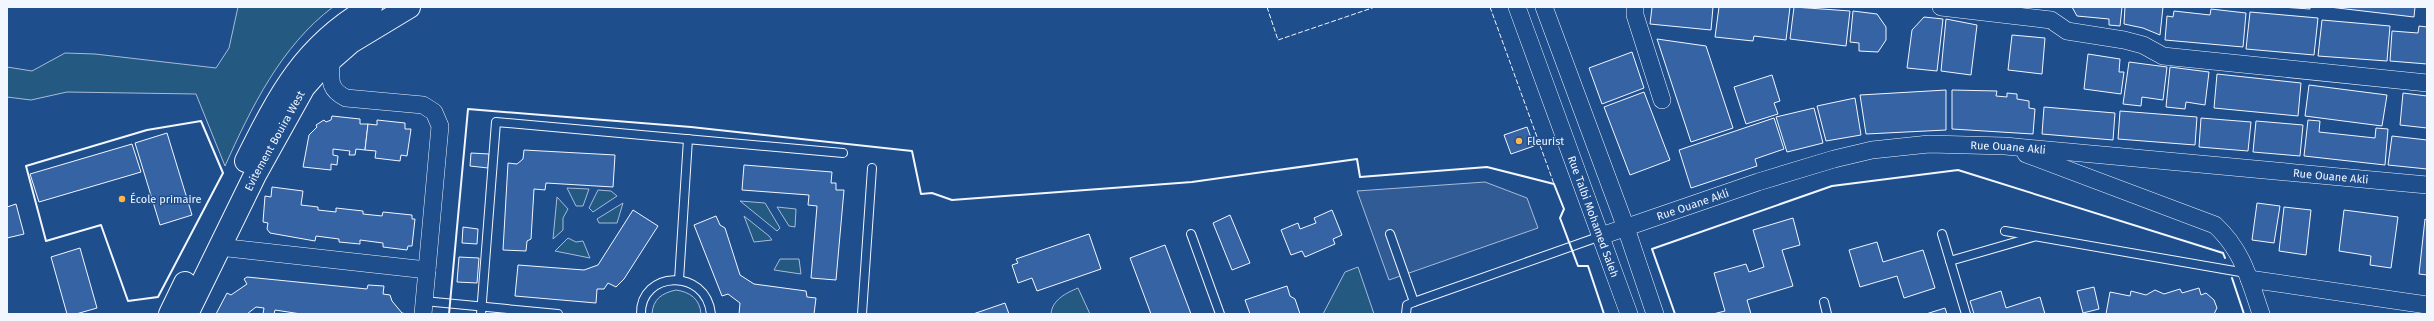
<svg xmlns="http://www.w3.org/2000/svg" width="2434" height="321" font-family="'Fira Sans',sans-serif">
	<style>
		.green { fill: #245a82; stroke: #a8bbd7 }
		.parking { fill: #305b95; stroke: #a8bbd7 }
		.building { fill: #3563a3; stroke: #f2f6ff }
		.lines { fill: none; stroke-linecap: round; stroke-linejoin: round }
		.service-casing { stroke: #f2f6ff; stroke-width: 10 }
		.minor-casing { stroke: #f2f6ff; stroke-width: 18 }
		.trunk-casing { stroke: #f2f6ff; stroke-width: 24 }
		.service { stroke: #1f4e8c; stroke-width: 8 }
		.minor { stroke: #1f4e8c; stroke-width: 17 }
		.trunk { stroke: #1f4e8c; stroke-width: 22 }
		.fence { stroke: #f2f6ff; stroke-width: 1; stroke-dasharray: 5 2; stroke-linecap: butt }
		.wall { stroke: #f2f6ff; stroke-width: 2 }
		.poi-dot { fill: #ffb74d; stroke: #1f4e8c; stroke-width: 1.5 }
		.labels { text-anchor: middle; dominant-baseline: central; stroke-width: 3; stroke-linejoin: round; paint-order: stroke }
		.street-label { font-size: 11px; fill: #f2f6ff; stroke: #1f4e8c }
		.poi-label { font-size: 11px; fill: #f2f6ff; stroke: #1f4e8c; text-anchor: start }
	</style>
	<rect width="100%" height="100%" fill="#1f4e8c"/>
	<g class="green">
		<path d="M238,7H333C281,46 251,108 225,166L196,94L67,92L31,100L7,97V67L32,71L65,53L95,54L216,68L229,48Z"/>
		<path d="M567,188L589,189L583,206H576Z"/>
		<path d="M598,190L611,191L617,196L593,212L589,208Z"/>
		<path d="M557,197L568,209L563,218V230L553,239Z"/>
		<path d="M740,201L765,203L780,228L777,231Z"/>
		<path d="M623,203L617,223H599L597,219Z"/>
		<path d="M777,207L796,209L795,227L789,226Z"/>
		<path d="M744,216L769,236L772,240L754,242Z"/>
		<path d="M568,238L576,242L583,241L590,258L555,251Z"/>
		<path d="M780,259H799L801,274L774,270Z"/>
		<path d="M1358,267L1374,314H1323L1345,272Z"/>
		<path d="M1078,288L1090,314H1051C1052,300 1066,293 1078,288Z"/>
		<path d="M676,290C690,292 700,299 701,314H652C653,299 662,293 676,290Z"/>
	</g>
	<path class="parking" d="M1485,182L1527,198L1538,228L1389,280L1357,191Z"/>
	<g class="building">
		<path d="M1652,7H1713L1711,30L1650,24Z"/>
		<path d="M1719,7H1790L1786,40L1754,36L1753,41L1715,37Z"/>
		<path d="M1794,7L1850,11L1846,46L1790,39Z"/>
		<path d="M2072,7H2122L2120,26L2109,25V19L2077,16Z"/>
		<path d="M2125,7H2163L2160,35L2143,28L2124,24Z"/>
		<path d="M2281,7H2310V9Z"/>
		<path d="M2329,7H2415L2414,17Z"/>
		<path d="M2211,9L2246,13L2243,47L2165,40L2167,16L2173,17L2174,11L2210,15Z"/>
		<path d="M1853,11L1877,14L1886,27V40L1878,52L1859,51V43L1850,42Z"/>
		<path d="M2250,12L2318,18L2314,55L2246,49Z"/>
		<path d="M1924,17L1943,19L1937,71L1907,68L1912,30Z"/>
		<path d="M1946,19L1977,25L1971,75L1941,71Z"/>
		<path d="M2322,20L2390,26L2387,61L2318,56Z"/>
		<path d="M2419,26L2427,27V64L2390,61L2392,31L2418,33Z"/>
		<path d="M2012,35L2045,38L2042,74L2008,70Z"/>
		<path d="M1657,39L1706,46L1733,128L1691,142Z"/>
		<path d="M1632,52L1644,88L1602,104L1589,68Z"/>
		<path d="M2088,54L2120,59L2119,72H2124L2121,94L2084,89Z"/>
		<path d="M2129,62L2167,67L2163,100L2142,97L2141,106L2123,104Z"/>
		<path d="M2170,67L2209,72L2205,105L2186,102L2185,109L2166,107Z"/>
		<path d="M2217,74L2301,83L2298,116L2214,108Z"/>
		<path d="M1772,75L1780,101L1774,103L1778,114L1746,124L1734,87Z"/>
		<path d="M2309,85L2387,95L2382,126L2305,116Z"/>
		<path d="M1946,90V130L1866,134L1860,95Z"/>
		<path d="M1952,90L1997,91L1996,96L2007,97V93L2017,94V99L2029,101V108L2035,109L2033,134L1952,129Z"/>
		<path d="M1644,92L1670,160L1630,175L1604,107Z"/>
		<path d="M2403,93L2427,96V128L2400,125Z"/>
		<path d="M1855,98L1861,135L1826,141L1817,106Z"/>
		<path d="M2044,107L2115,113L2113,140L2042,134Z"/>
		<path d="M1814,108L1823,143L1787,152L1776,117Z"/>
		<path d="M2120,111L2197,117L2195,145L2118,139Z"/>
		<path d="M332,116L360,119V124H368L365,150L356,149L355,155H349L350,151L333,149V155L338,156L337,165L331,164V170L303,167L309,135L317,127L316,125L324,120L326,122L331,120Z"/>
		<path d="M1774,118L1784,149L1755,159L1757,166L1691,188L1679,150Z"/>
		<path d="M2201,118L2251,122L2248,151L2199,147Z"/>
		<path d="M377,120L405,123V129H411L407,156L401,155L400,161L375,158L376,151L365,150L368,124L377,125Z"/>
		<path d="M2308,120L2320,121L2319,132L2375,138L2376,128L2388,129L2385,165L2304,156Z"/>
		<path d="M2256,121L2303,125L2300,156L2253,152Z"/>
		<path d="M1527,127L1534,146L1511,154L1504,135Z"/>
		<path d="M167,133L192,215L160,225L135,143Z"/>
		<path d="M2392,136L2427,140V169L2388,165Z"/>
		<path d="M132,144L141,172L39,202L30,174Z"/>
		<path d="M524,150L615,155L613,187L546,183L545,190L534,189L531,239L527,241L526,251L503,250L508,163L517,164L523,159Z"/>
		<path d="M471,153L489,154L488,168L470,166Z"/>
		<path d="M744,165L832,172L831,183H836V190H844L836,280L811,278L817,206L808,205L809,195L742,190Z"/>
		<path d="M272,187L303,191L301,205L318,207V210L336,212V208L363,211V214L382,216L383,212L412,215V219H415L412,246H408L407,250L383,247V243L360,240V244L339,242V239L316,236L315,241L270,233L267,229L268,223L263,222L265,196L271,197Z"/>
		<path d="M2257,203L2280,206L2274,243L2252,240Z"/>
		<path d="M16,204L24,234L7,238V207Z"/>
		<path d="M2284,207L2311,210L2306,255L2279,251Z"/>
		<path d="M633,210L658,226L624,279L616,287L608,283L604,289H597L596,303L515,296L518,265L584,270L598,265Z"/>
		<path d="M1332,210L1342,235L1333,239L1335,244L1305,257L1302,251L1291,255L1281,230L1298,223L1300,229L1316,223L1314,218Z"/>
		<path d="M2344,210L2398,217L2391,268L2370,265L2371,256L2339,251Z"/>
		<path d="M1230,215L1250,263L1232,270L1213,223Z"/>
		<path d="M716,216L720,225L725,228L740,275L754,284L806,291L807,297L816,298L814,314H739L740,303L728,294L722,296L694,225Z"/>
		<path d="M1793,218L1800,245L1782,250L1793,286L1747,300L1751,314H1713L1725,311L1714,273L1746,264L1749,272L1764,267L1753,230Z"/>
		<path d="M2425,219L2427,220V275L2419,274Z"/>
		<path d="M463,227L478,229L477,244L462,243Z"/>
		<path d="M1089,234L1101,269L1037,291L1032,278L1018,283L1012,265L1018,263L1016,259Z"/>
		<path d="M1877,242L1883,262L1923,250L1935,288L1904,298L1897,276L1860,287L1849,250Z"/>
		<path d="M1165,245L1191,314H1151L1130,258Z"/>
		<path d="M80,248L97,308L76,314H67L51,257Z"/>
		<path d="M459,257L479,258L477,283L457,282Z"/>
		<path d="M247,277L367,289L368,285L384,286L383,294L390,295L392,301L402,313L407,314H301L275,310L274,314H263L264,308L256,307L247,314H216L227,293L231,295L247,284L244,279Z"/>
		<path d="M1287,286L1290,296L1295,299L1300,314H1250L1245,300Z"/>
		<path d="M2094,287L2099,309L2083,313L2077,291Z"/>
		<path d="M2199,288L2201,295L2206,293L2214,300L2217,308L2214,314H2106L2110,292L2130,296L2131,291L2146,295L2155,290L2164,294L2180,289L2182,293Z"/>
		<path d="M2001,291L2006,308L2040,297L2045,314H1974L1970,301Z"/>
		<path d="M1005,303L1009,314H973Z"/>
		<path d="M1945,308L1947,314H1926Z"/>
	</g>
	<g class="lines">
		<g class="service-casing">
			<g id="service">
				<path d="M2005,231L2246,273"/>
				<path d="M1191,234L1220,314"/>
				<path d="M1390,234L1414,302"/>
				<path d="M1942,234L1966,314"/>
				<path d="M1950,261L2033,237"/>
				<path d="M679,280L688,139"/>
				<path d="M424,301L558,314"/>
				<path d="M1824,302L1827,314"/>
				<path d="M481,314L496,122L843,153"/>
				<path d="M641,314C640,271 706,267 711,314"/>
				<path d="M862,314L872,168"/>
				<path d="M1406,314L1407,305L1414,302L1601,236"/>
			</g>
		</g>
		<g class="minor-casing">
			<g id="minor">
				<path id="s1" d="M1517,7L1629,314"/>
				<path d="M1544,7L1626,228L1655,314"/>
				<path d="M1635,7V15L1662,100"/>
				<path d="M1941,7L2051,20L2067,31L2124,40L2143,45L2163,56L2427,83"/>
				<path d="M331,59C331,78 327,89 346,98L423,105L434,112L440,126L423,314"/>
				<path d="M2026,154L2215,225C2243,251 2249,279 2261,314"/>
				<path id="s2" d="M1601,236L1758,182L1834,159L1872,150L1929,144L2005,146L2427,185"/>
				<path d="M219,247L427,270"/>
				<path d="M2249,279L2427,305"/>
			</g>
		</g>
		<g class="trunk-casing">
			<g id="trunk">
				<path d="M246,161C279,95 304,45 371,7"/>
				<path d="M170,314L185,283"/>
				<path id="s3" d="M187,314L255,175L304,87L319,70L351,42L409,7"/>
			</g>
		</g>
		<use href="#service" class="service"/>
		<use href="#minor" class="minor"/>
		<use href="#trunk" class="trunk"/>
		<g class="fence">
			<path d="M1267,7L1278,40L1375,7"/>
			<path d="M1490,7L1554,184"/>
		</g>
		<g class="wall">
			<path d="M201,121L223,173L158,297L128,301L101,225L46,241L26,166L147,130Z"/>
			<path d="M2232,278L2244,314"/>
			<path d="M449,314L468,109L691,127L912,151L921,194L932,193L952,200L1192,182L1357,159L1360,177L1487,167L1554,184L1564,209L1560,218L1578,266H1588L1604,314"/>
			<path d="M1675,314L1652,249L1832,186L1958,170L2223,253L2225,258"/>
		</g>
	</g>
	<g class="poi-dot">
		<circle cx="1519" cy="141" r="4"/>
		<circle cx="122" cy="199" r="4"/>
	</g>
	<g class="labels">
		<g class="street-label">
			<text stroke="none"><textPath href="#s3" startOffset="194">Evitement Bouira West</textPath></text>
			<text stroke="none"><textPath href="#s2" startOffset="421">Rue Ouane Akli</textPath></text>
			<text stroke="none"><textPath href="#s2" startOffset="745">Rue Ouane Akli</textPath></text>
			<text stroke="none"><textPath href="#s2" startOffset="97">Rue Ouane Akli</textPath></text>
			<text stroke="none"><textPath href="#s1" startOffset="223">Rue Talbi Mohamed Saleh</textPath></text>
		</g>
		<g class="poi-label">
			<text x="1527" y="141">Fleurist</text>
			<text x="130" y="199">École primaire</text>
		</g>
	</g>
	<rect width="2434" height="321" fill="none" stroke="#f2f6ff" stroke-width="16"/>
</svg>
